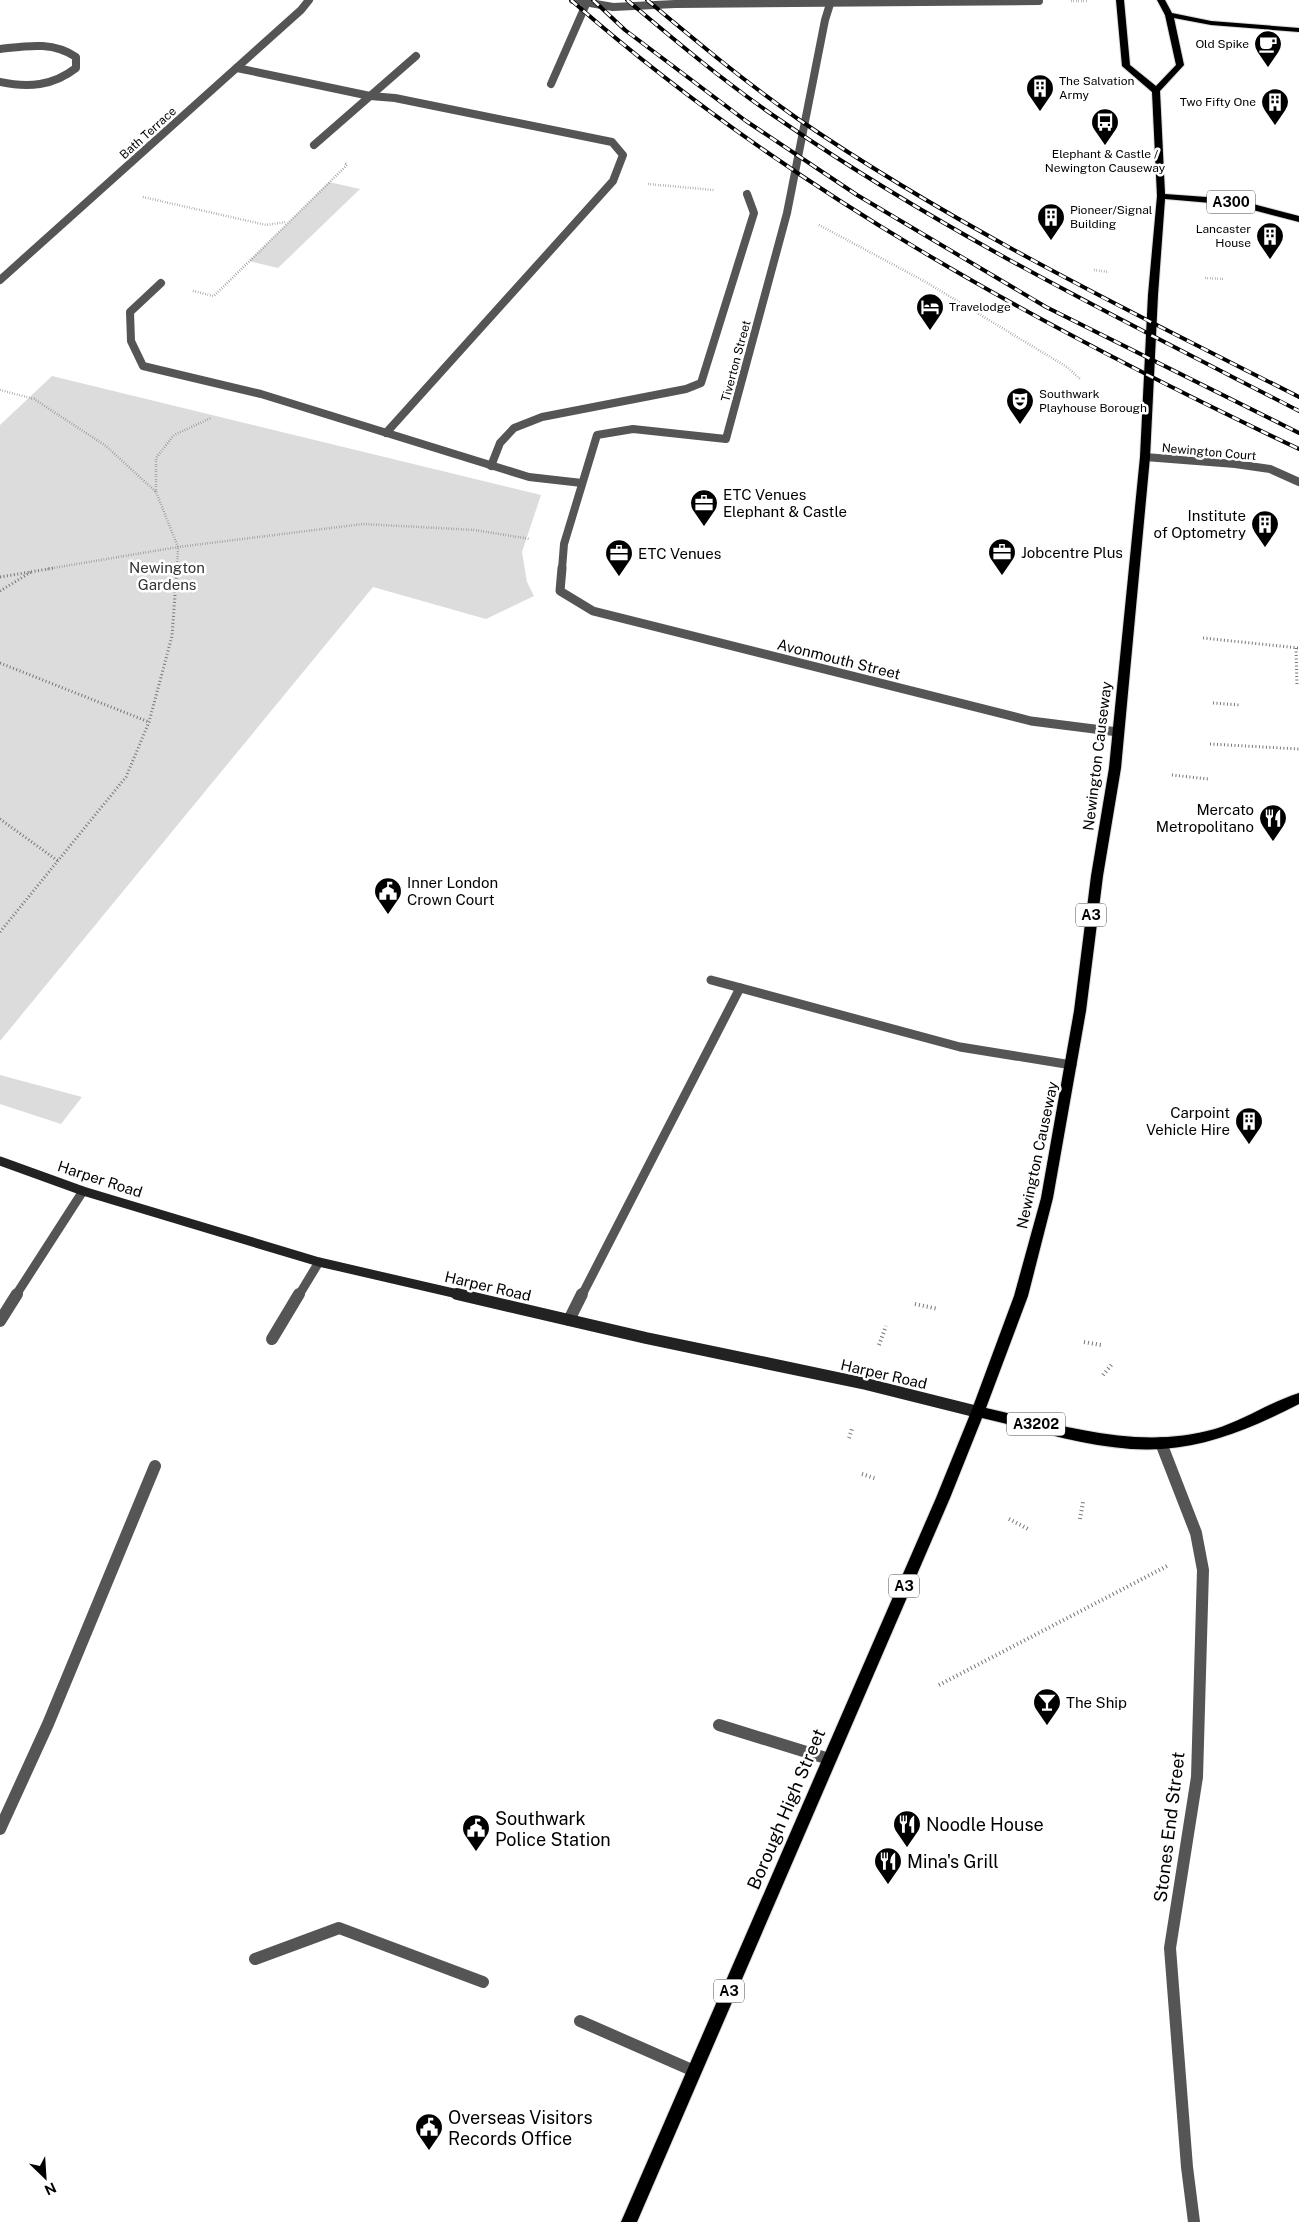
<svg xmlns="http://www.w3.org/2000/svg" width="1299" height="2222" font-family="'Public Sans',sans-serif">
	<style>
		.green { fill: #dcdcdc }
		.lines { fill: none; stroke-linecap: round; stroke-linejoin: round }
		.primary-casing { stroke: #dbdbdb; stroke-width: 2 }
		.path-far2 { stroke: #777; stroke-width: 2.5; stroke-dasharray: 0.5 2; stroke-linecap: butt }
		.path-far1 { stroke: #777; stroke-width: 3; stroke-dasharray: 1 2.5; stroke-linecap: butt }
		.path { stroke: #777; stroke-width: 4; stroke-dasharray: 1 3; stroke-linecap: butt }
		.lane-far2 { stroke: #555; stroke-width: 8 }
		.lane-far1 { stroke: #555; stroke-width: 9 }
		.lane { stroke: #555; stroke-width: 12 }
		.street-far2 { stroke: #555; stroke-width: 8 }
		.street-far1 { stroke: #555; stroke-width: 9 }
		.street { stroke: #555; stroke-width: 12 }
		.secondary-far1 { stroke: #222; stroke-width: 9 }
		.secondary { stroke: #222; stroke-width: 12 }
		.primary { fill: #000; fill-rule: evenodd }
		.rail-casing { stroke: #000; stroke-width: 4 }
		.rail { stroke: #fff; stroke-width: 2.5; stroke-dasharray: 8; stroke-linecap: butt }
		.labels { text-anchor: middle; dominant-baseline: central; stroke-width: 5; stroke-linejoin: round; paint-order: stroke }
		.far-poi-label { font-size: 12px; fill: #000; stroke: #fff; text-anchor: start }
		.far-street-label { font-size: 12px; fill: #000; stroke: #fff }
		.shield { fill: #fff; stroke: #4c4c4c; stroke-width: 1 }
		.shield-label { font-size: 14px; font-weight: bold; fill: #000 }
		.poi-label { font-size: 15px; fill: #000; stroke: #fff; text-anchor: start }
		.park-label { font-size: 15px; fill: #333; stroke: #fff }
		.street-label { font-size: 15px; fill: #000; stroke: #fff }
		.near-street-label { font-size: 18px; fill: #000; stroke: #fff }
		.near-poi-label { font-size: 18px; fill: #000; stroke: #fff; text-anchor: start }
	</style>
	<rect width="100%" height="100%" fill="#fff"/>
	<g class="green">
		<path d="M329,182L360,189L278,268L249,261Z"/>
		<path d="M52,376L541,495L522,552L527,582L534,596L486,619L373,587L0,1041V425Z"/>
		<path d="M0,1075L82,1097L61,1124L0,1104Z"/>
	</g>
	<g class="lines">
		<g class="primary-casing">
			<path id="primary" d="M1116,0H1124L1130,65L1156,86L1176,65L1165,15L1157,0H1165L1172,13L1211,21L1299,28V32L1211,25L1174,18L1184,65L1160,91L1165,194L1234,199L1299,216V222L1234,205L1165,199L1158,295L1150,457L1121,768L1103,876L1086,1011L1053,1198L1028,1296L986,1408C1062,1425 1138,1451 1215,1429C1245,1420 1270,1402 1299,1393V1404C1256,1426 1211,1446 1162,1449C1102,1453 1040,1431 982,1418L950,1498L637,2222H621L936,1498L971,1412L1014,1296L1041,1198L1074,1011L1091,876L1109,768L1140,457L1148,295L1157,196L1152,92L1122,66Z"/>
		</g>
		<g class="path-far2">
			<path d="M1071,1H1087"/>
			<path d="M648,184L714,190"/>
			<path d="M143,197L266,225L286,222"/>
			<path d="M819,225L924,281L1067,367L1080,379"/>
			<path d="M1094,270L1109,272"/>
			<path d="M1205,278L1225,279"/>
			<path d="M193,291L214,296L347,165L345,163"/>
			<path d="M0,390L34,399L106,446L156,492L178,547L177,569"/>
			<path d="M156,492V458L174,435L211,418"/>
			<path d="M47,569L178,547L363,524L475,530L530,539"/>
		</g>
		<g class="path-far1">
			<path d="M0,577L54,568"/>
			<path d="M0,591L31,572"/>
			<path d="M1203,638L1299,648"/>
			<path d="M1296,648L1297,686"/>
			<path d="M0,663L149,722"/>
			<path d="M1213,703L1239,705"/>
			<path d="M1210,744L1299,749"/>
			<path d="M1172,775L1208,779"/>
			<path d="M0,819L58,861"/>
			<path d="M0,932L126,777L149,722L172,636L177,568"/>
		</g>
		<g class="path">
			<path d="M915,1304L938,1309"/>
			<path d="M1084,1342L1101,1345"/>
			<path d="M879,1345L886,1326"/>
			<path d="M1103,1375L1113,1363"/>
			<path d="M849,1438L852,1429"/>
			<path d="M862,1474L877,1479"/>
			<path d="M1009,1519L1028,1529"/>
			<path d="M1080,1519L1083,1502"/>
			<path d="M939,1685L1167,1566"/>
		</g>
		<g class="lane-far2">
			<path d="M0,49C27,46 52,41 76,57V68C53,86 28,88 0,82"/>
			<path d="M551,84L587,2"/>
			<path d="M1145,457L1235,464L1270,469L1299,482"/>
			<path d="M491,466L500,443L514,428L542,417L686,389L701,383L754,213L747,194"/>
		</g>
		<g class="lane-far1">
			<path d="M711,980L960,1047L1072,1065"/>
			<path d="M299,1295L319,1262"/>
			<path d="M582,1295L740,988"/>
		</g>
		<g class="lane">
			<path d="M569,1320L582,1294"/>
			<path d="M272,1339L299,1294"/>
			<path d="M719,1725L829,1759"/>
			<path d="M0,1829L48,1724L155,1466"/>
			<path d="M255,1959L339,1928L483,1982"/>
			<path d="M580,2021L694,2071"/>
		</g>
		<g class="street-far2">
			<path d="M573,0L613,7L675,4L1039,1"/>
			<path d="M237,68L370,96L395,98L612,142L623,155L613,181L386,433"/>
			<path d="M314,145L416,56"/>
			<path d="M0,280L301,10L309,0"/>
			<path d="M161,283L130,312L131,341L143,366L261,394L529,477L582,483"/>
			<path d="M562,569L564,544L597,435L633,429L726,439L787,213L825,20L830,4"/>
		</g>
		<g class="street-far1">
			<path d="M562,568L560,591L593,611L1031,721L1118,732"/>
			<path d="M16,1295L83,1191"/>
		</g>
		<g class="street">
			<path d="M0,1321L17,1294"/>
			<path d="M1161,1443L1196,1533L1203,1570L1197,1777L1170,1948L1187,2167L1194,2222"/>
		</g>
		<path class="secondary-far1" d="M0,1161L83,1191L319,1262L462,1295"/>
		<path class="secondary" d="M457,1294L646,1338L866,1384L978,1412"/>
		<use href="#primary" class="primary"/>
		<g class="rail-casing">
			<g id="rail">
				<path d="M571,0C786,189 1041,327 1299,449"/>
				<path d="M593,0L625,30L746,121L857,195L1046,307L1299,433"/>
				<path d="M627,0C678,43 728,85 783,122C946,234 1124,321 1299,411"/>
				<path d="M647,0C696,41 745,82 798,119C956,227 1129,311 1299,397"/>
			</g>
		</g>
		<use href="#rail" class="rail"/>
	</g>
	<defs>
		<g id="cafe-pin" transform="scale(1.4375)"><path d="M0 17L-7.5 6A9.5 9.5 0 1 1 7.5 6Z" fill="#000" stroke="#fff"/><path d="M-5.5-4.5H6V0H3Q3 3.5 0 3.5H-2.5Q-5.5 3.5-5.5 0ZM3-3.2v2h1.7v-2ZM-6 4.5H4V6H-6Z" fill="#fff"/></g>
		<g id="building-pin" transform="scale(1.4375)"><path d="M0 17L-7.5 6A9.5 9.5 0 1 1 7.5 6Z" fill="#000" stroke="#fff"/><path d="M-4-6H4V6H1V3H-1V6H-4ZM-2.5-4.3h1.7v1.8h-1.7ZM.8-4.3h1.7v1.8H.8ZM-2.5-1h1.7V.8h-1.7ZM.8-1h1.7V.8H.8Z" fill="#fff"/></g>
		<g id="bus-pin" transform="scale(1.4375)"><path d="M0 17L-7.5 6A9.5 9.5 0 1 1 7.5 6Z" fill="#000" stroke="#fff"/><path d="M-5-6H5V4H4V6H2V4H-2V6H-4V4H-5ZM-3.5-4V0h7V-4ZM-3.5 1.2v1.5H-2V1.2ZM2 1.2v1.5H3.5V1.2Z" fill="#fff"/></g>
		<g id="hotel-pin" transform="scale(1.4375)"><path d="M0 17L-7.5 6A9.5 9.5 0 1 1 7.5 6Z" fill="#000" stroke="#fff"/><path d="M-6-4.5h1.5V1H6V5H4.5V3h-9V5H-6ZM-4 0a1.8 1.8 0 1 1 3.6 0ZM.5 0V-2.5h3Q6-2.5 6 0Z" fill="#fff"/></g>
		<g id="theatre-pin" transform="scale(1.4375)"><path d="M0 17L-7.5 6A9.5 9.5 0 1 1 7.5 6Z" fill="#000" stroke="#fff"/><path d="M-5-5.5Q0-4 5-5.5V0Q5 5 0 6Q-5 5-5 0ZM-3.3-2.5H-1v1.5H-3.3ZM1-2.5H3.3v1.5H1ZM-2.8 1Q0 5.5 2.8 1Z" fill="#fff"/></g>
		<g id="office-pin" transform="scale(1.4375)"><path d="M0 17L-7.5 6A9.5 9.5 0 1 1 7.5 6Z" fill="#000" stroke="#fff"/><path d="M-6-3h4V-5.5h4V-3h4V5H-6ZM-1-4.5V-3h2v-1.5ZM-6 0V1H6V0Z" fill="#fff"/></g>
		<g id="restaurant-pin" transform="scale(1.4375)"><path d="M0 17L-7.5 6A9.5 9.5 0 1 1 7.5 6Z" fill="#000" stroke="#fff"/><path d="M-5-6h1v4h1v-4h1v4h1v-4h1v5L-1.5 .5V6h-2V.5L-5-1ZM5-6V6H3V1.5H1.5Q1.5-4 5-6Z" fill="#fff"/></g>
		<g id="civic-pin" transform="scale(1.4375)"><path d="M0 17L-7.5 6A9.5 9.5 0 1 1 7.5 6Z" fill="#000" stroke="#fff"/><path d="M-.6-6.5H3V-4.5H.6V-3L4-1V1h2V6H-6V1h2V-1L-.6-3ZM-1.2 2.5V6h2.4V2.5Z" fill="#fff"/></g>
		<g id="bar-pin" transform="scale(1.4375)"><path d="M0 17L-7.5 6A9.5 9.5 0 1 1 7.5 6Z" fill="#000" stroke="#fff"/><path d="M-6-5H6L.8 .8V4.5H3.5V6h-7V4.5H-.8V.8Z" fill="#fff"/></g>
	</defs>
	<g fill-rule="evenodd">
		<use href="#cafe-pin" x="1268" y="44"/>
		<use href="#building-pin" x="1040" y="88"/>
		<use href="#building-pin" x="1275" y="102"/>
		<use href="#bus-pin" x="1105" y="122"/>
		<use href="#building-pin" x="1051" y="217"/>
		<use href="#building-pin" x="1270" y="236"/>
		<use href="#hotel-pin" x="930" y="307"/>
		<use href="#theatre-pin" x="1020" y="401"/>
		<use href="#office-pin" x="704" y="503"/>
		<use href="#building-pin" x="1265" y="524"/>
		<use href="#office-pin" x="1002" y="552"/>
		<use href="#office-pin" x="619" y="553"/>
		<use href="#restaurant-pin" x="1273" y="818"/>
		<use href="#civic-pin" x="388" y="891"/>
		<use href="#building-pin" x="1249" y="1121"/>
		<use href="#bar-pin" x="1047" y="1702"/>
		<use href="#restaurant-pin" x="907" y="1824"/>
		<use href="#civic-pin" x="476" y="1828"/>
		<use href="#restaurant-pin" x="888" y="1861"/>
		<use href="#civic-pin" x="429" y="2127"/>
	</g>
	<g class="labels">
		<g class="far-poi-label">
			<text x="1249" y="44" text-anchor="end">Old Spike</text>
			<text x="1059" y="81">The Salvation<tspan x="1059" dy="14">Army</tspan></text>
			<text x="1256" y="102" text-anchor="end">Two Fifty One</text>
			<text x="1105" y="154" text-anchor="middle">Elephant &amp; Castle /<tspan x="1105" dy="14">Newington Causeway</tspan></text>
			<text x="1070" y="210">Pioneer/Signal<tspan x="1070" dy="14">Building</tspan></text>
			<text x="1251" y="229" text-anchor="end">Lancaster<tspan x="1251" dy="14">House</tspan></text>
			<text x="949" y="307">Travelodge</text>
			<text x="1039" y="394">Southwark<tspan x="1039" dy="14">Playhouse Borough</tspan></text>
		</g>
		<g class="far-street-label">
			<text transform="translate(148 133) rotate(-42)">Bath Terrace</text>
			<text transform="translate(736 361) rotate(-75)">Tiverton Street</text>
			<text transform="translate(1209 452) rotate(5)">Newington Court</text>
		</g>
		<g class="shield">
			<rect x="1207" y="190.5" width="48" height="23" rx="4"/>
			<rect x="1076" y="903.5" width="30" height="23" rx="4"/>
			<rect x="1007" y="1412.5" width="58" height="23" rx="4"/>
			<rect x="889" y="1574.5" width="30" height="23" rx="4"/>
			<rect x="714" y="1979.5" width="30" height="23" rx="4"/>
		</g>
		<g class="shield-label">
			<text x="1231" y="202">A300</text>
			<text x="1091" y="915">A3</text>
			<text x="1036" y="1424">A3202</text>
			<text x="904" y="1586">A3</text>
			<text x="729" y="1991">A3</text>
		</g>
		<g class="poi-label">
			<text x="723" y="494">ETC Venues<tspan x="723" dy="17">Elephant &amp; Castle</tspan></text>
			<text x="1246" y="515" text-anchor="end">Institute<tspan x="1246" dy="17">of Optometry</tspan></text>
			<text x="1021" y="552">Jobcentre Plus</text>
			<text x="638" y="553">ETC Venues</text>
			<text x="1254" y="809" text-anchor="end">Mercato<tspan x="1254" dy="17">Metropolitano</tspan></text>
			<text x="407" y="882">Inner London<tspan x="407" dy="17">Crown Court</tspan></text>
			<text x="1230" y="1112" text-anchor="end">Carpoint<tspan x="1230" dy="17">Vehicle Hire</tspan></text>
			<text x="1066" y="1702">The Ship</text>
		</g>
		<g class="park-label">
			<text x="167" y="567">Newington<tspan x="167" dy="17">Gardens</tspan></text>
		</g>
		<g class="street-label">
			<text transform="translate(839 659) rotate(14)">Avonmouth Street</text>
			<text transform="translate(1097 756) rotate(-83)">Newington Causeway</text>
			<text transform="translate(1037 1155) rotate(-78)">Newington Causeway</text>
			<text transform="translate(100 1179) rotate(18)">Harper Road</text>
			<text transform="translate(488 1286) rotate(13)">Harper Road</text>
			<text transform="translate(884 1374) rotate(13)">Harper Road</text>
		</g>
		<g class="near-street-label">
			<text transform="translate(786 1809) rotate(-67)">Borough High Street</text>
			<text transform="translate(1169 1827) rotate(-83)">Stones End Street</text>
		</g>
		<g class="near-poi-label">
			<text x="495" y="1818">Southwark<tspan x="495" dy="21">Police Station</tspan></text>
			<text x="926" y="1824">Noodle House</text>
			<text x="907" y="1861">Mina's Grill</text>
			<text x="448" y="2117">Overseas Visitors<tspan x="448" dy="21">Records Office</tspan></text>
		</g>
	</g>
	<g transform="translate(45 2177) rotate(155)" stroke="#ffffff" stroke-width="4" paint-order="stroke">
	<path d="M0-4L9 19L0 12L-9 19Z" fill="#000000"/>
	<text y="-8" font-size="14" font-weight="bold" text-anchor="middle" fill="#000000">N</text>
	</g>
</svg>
